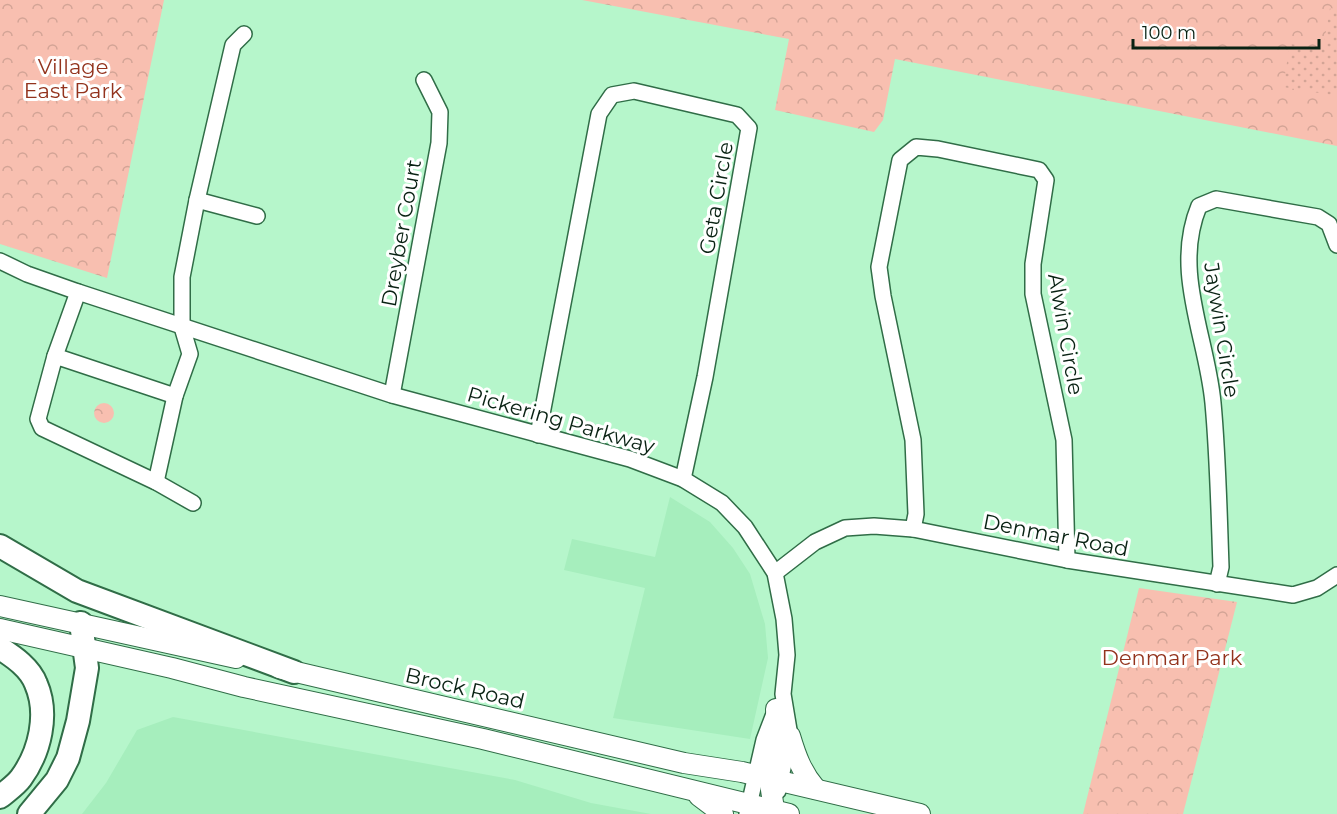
<svg xmlns="http://www.w3.org/2000/svg" width="1337" height="814" font-family="Montserrat,sans-serif">
	<style>
		.built { fill: #a6eebd }
		.park { fill: url(#park-crowns) }
		.garden { fill: url(#garden-dots) }
		.lines { fill: none; stroke-linecap: round; stroke-linejoin: round }
		.minor-casing { stroke: #306d47; stroke-width: 18 }
		.major-casing { stroke: #306d47; stroke-width: 22 }
		.highway-casing { stroke: #306d47; stroke-width: 26 }
		.minor { stroke: #fff; stroke-width: 15 }
		.major { stroke: #fff; stroke-width: 20 }
		.highway { stroke: #fff; stroke-width: 22 }
		.labels { text-anchor: middle; dominant-baseline: central; stroke-width: 6; stroke-linejoin: round; paint-order: stroke }
		.park-label { font-size: 21px; fill: #93331d; stroke: #fff }
		.street-label { font-size: 21px; fill: #092213; stroke: #fff }
	</style>
	<defs>
		<pattern id="park-crowns" width="20" height="18" patternUnits="userSpaceOnUse" patternTransform="scale(1.5)"><rect width="20" height="18" fill="#f8bfb0"/><path d="M2 6a3 3 0 1 1 6 0M12 15a3 3 0 1 1 6 0" fill="none" stroke="#d3a496"/></pattern>
		<pattern id="garden-dots" width="8" height="8" patternUnits="userSpaceOnUse" patternTransform="scale(1.5)"><rect width="8" height="8" fill="#f8bfb0"/><path d="M2 2h.1M6 6h.1" fill="none" stroke="#d3a496" stroke-width="1.8" stroke-linecap="round"/></pattern>
	</defs>
	<rect width="100%" height="100%" fill="#b6f6cb"/>
	<g class="built">
		<path d="M670,497L710,522L733,548L750,574L765,624L768,658L750,739L613,718L645,588L564,570L572,539L655,557Z"/>
		<path d="M173,717L515,780L591,803L651,814H82L106,783L137,730Z"/>
	</g>
	<g class="park">
		<path d="M0,0H164L107,278L0,244Z"/>
		<path d="M582,0H1337V146L895,59L883,120L874,132L775,110L789,39Z"/>
		<circle cx="104" cy="413" r="10"/>
		<path d="M1139,588L1237,602L1183,814H1083Z"/>
	</g>
	<path class="garden" d="M1330,8L1337,9V96L1283,87L1290,44L1323,49Z"/>
	<g class="lines">
		<g class="minor-casing">
			<g id="minor">
				<path d="M197,200L257,216"/>
				<path d="M0,261L27,274L78,292L392,395L630,459L683,479L722,503L745,527L775,573L784,619L787,655L783,694L790,736L778,791"/>
				<path d="M55,356L78,292"/>
				<path d="M392,395L439,143L440,112L424,80"/>
				<path d="M175,396L55,356L38,419L42,428L156,482L193,503"/>
				<path d="M538,435L599,114L612,95L634,91L737,115L749,128L705,377L683,479"/>
				<path d="M156,482L175,396L190,354L182,327V277L197,200L233,45L244,34"/>
				<path d="M913,529L916,514L913,440L883,296L879,267L900,160L916,147L938,149L1039,170L1046,180L1033,264V294L1064,440L1067,560"/>
				<path d="M775,573L815,542L845,528L874,526L913,529L1067,560L1293,595L1317,588L1337,575"/>
				<path d="M1217,584L1221,567C1219,512 1218,457 1213,403C1207,337 1172,271 1199,206L1216,199L1318,217L1329,224L1337,245"/>
				<path d="M747,814L764,740L774,714"/>
			</g>
		</g>
		<g class="major-casing">
			<g id="major">
				<path d="M0,606L236,658"/>
				<path d="M0,629L172,668L244,687L483,739L789,814"/>
				<path d="M279,668L684,763L742,772L920,814"/>
				<path d="M790,736C796,756 802,773 816,789"/>
				<path d="M699,796L723,814"/>
				<path d="M774,809L769,777L777,731L776,709"/>
			</g>
		</g>
		<g class="highway-casing">
			<g id="highway">
				<path d="M0,546L77,591L294,672"/>
				<path d="M0,648C14,657 30,668 36,684C49,714 40,752 21,778C16,785 7,791 0,797"/>
				<path d="M29,814L57,780L68,758L78,721L87,668L81,623"/>
			</g>
		</g>
		<use href="#minor" class="minor"/>
		<use href="#major" class="major"/>
		<use href="#highway" class="highway"/>
	</g>
	<g class="labels">
		<g class="park-label">
			<text x="73" y="66">Village<tspan x="73" dy="24">East Park</tspan></text>
			<text x="1172" y="657">Denmar Park</text>
		</g>
		<g class="street-label">
			<text transform="translate(716 198) rotate(-80)">Geta Circle</text>
			<text transform="translate(401 233) rotate(-80)">Dreyber Court</text>
			<text transform="translate(1222 330) rotate(81)">Jaywin Circle</text>
			<text transform="translate(1066 334) rotate(80)">Alwin Circle</text>
			<text transform="translate(561 420) rotate(16)">Pickering Parkway</text>
			<text transform="translate(1056 535) rotate(11)">Denmar Road</text>
			<text transform="translate(465 688) rotate(13)">Brock Road</text>
		</g>
	</g>
	<path d="M1133 39v9h186v-9" fill="none" stroke="#092213" stroke-width="3"/>
	<text x="1142" y="39" font-size="18" fill="#092213" stroke="#ffffff" stroke-width="4.5" paint-order="stroke">100 m</text>
</svg>
